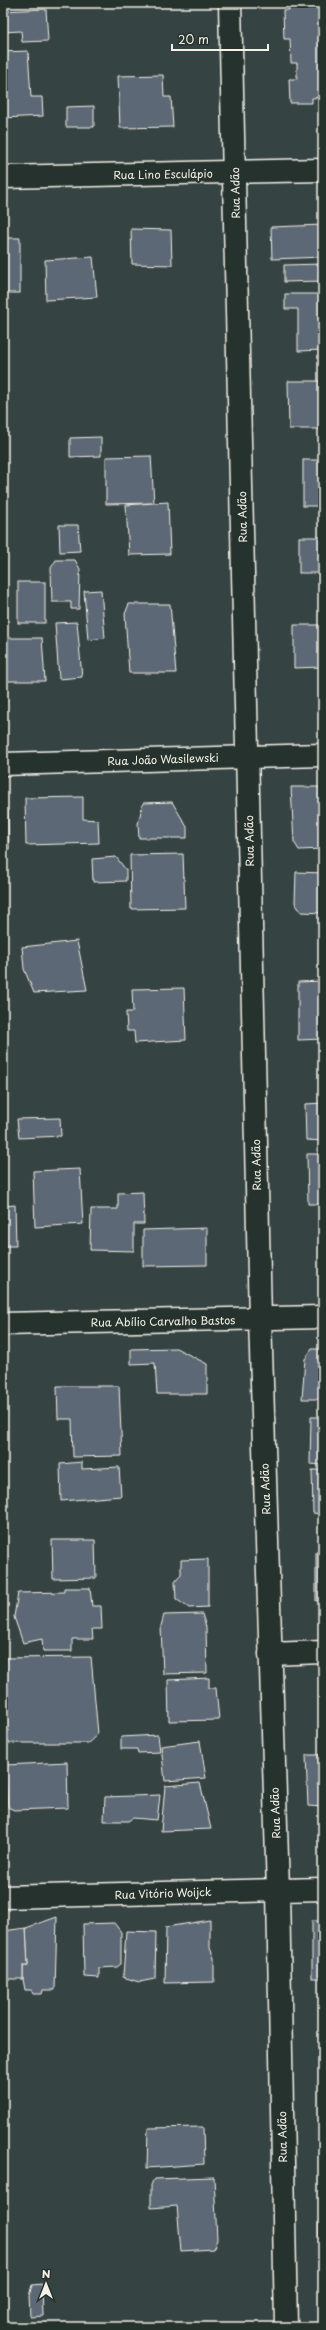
<svg xmlns="http://www.w3.org/2000/svg" width="326" height="2330" font-family="'Playpen Sans',sans-serif">
	<style>
		.building { fill: #5c6875; stroke: #f4f1e8 }
		.lines { fill: none; stroke-linecap: round; stroke-linejoin: round }
		.minor-casing { stroke: #f4f1e8; stroke-width: 25 }
		.minor { stroke: #26332d; stroke-width: 22 }
		.labels { text-anchor: middle; dominant-baseline: central; stroke-width: 4; stroke-linejoin: round; paint-order: stroke }
		.street-label { font-size: 11px; fill: #f4f1e8; stroke: #26332d }
	</style>
	<rect width="100%" height="100%" fill="#364343"/>
	<filter id="ink" filterUnits="userSpaceOnUse"><feTurbulence type="fractalNoise" baseFrequency=".025" numOctaves="2"/><feDisplacementMap in="SourceGraphic" scale="8" xChannelSelector="R" yChannelSelector="G"/><feConvolveMatrix kernelMatrix="1 2 1 2 8 2 1 2 1" color-interpolation-filters="sRGB"/></filter>
	<g filter="url(#ink)">
		<g class="building">
			<path d="M319,4V15H323V97L312,98V103H290L289,79H297V63H291L290,39H284L283,10H289L288,5Z"/>
			<path d="M46,9L48,41L22,42L21,31L3,32V11Z"/>
			<path d="M28,51L31,97H42L43,116L3,118V52Z"/>
			<path d="M163,75L164,97H171L173,127L120,128L118,76Z"/>
			<path d="M94,106V127H66V107Z"/>
			<path d="M323,225V257L272,259L271,227Z"/>
			<path d="M131,229L171,230L172,265L132,264Z"/>
			<rect x="3" y="238" width="17" height="55"/>
			<path d="M93,257L97,297L46,300L45,260Z"/>
			<path d="M323,264V281L284,282V265Z"/>
			<path d="M285,294H323V350L298,351V309H285Z"/>
			<path d="M288,381H322L323,429H289Z"/>
			<path d="M101,437V456L70,457V438Z"/>
			<path d="M151,456L154,503L106,504V457Z"/>
			<rect x="303" y="460" width="20" height="46"/>
			<path d="M168,502L170,554L129,555L126,505Z"/>
			<path d="M59,525H78L80,551L60,552Z"/>
			<rect x="299" y="537" width="24" height="36"/>
			<path d="M56,560H75L80,569L79,609H71V602H52L51,568Z"/>
			<rect x="18" y="582" width="27" height="41"/>
			<path d="M101,590L105,638L88,640L84,591Z"/>
			<path d="M129,604H170L176,673H129L125,614Z"/>
			<path d="M77,622L82,677L59,679L55,623Z"/>
			<path d="M294,625H323V667L294,668Z"/>
			<path d="M3,638H42L45,681H3Z"/>
			<path d="M291,787H323V849L299,850L294,842Z"/>
			<path d="M83,797V819L98,820L99,843L26,845L25,798Z"/>
			<path d="M172,802L187,827V838H139L138,824L143,803Z"/>
			<path d="M3,806L4,811H8L9,849H3Z"/>
			<path d="M183,854L185,908L131,909L130,855Z"/>
			<path d="M116,857L126,870V881L93,882L92,859Z"/>
			<path d="M296,872L323,873V913L301,912L295,903Z"/>
			<path d="M77,941L87,990L34,993L24,969L22,947Z"/>
			<path d="M323,981V1039L298,1040V982Z"/>
			<path d="M184,988L186,1040L135,1043L134,1031H127L126,1012H133L132,989Z"/>
			<path d="M323,1103V1141L306,1140L305,1104Z"/>
			<path d="M60,1118L61,1136L19,1138L17,1119Z"/>
			<path d="M307,1154H323V1204H308Z"/>
			<path d="M80,1169L83,1224L35,1227L33,1171Z"/>
			<path d="M143,1192L144,1224H134V1251L90,1250L91,1209H118V1193Z"/>
			<path d="M15,1205L16,1246H3V1206Z"/>
			<path d="M207,1228V1265L143,1266V1230Z"/>
			<path d="M176,1348L207,1364V1394H157L155,1363L131,1364V1349Z"/>
			<path d="M312,1349H323V1399H302L305,1359Z"/>
			<path d="M57,1386H119L122,1456L73,1457L72,1419H58Z"/>
			<path d="M311,1417H323V1465L310,1464Z"/>
			<path d="M82,1462V1469L119,1467L121,1496L61,1501L60,1464Z"/>
			<path d="M312,1470H323V1514L313,1513Z"/>
			<path d="M52,1540H95L96,1578L53,1579Z"/>
			<path d="M316,1552H323V1600L316,1601Z"/>
			<path d="M208,1559V1607L189,1608L176,1599L175,1582L181,1574V1560Z"/>
			<path d="M64,1588H90L92,1606H101L102,1629H92L93,1639H72V1651H43L42,1639L23,1643L14,1617L18,1593L64,1592Z"/>
			<path d="M202,1614L206,1627L207,1673L163,1674L161,1626L164,1615Z"/>
			<path d="M91,1657L98,1734L88,1743H4L3,1658Z"/>
			<path d="M209,1678V1688H216L219,1720L169,1721L168,1680Z"/>
			<path d="M158,1735L160,1752L138,1753L137,1749H121V1737Z"/>
			<path d="M200,1741L206,1778L165,1781L161,1746Z"/>
			<path d="M306,1755H323V1807L308,1806Z"/>
			<path d="M67,1762L68,1808L14,1810L8,1807L5,1765Z"/>
			<path d="M200,1783L211,1829L161,1831L165,1786Z"/>
			<path d="M160,1795L157,1820L133,1818L128,1821H104L105,1797Z"/>
			<path d="M57,1917L55,1990H43L42,1994H33L31,1990H25L23,1979V1966H28L26,1928Z"/>
			<path d="M210,1920V1948L214,1958V1982L165,1983L166,1927Z"/>
			<rect x="312" y="1921" width="11" height="57"/>
			<path d="M114,1923L121,1932V1964L117,1967L99,1968V1978L84,1977L83,1924Z"/>
			<path d="M26,1928L28,1966H23V1979H8L3,1974V1931Z"/>
			<path d="M126,1931L156,1932L155,1979L139,1982L123,1977Z"/>
			<path d="M203,2127L204,2164L147,2168L148,2128Z"/>
			<path d="M214,2177L217,2240L213,2249L181,2251L177,2206L151,2208V2185L155,2179Z"/>
			<rect x="319" y="2222" width="4" height="14"/>
			<path d="M42,2284L43,2316L30,2317L29,2296L32,2285Z"/>
			<path d="M98,2324V2327H73V2326Z"/>
		</g>
		<g class="lines">
			<g class="minor-casing">
				<g id="minor">
					<path d="M230,3L260,1319L278,1890L286,2327"/>
					<path d="M3,177L323,170"/>
					<path d="M3,764L323,755"/>
					<path d="M3,1324L323,1317"/>
					<path d="M270,1654L323,1652"/>
					<path d="M3,1897L323,1889"/>
				</g>
			</g>
			<use href="#minor" class="minor"/>
		</g>
	</g>
	<g class="labels">
		<g class="street-label">
			<text transform="translate(163 174) rotate(-1)">Rua Lino Esculápio</text>
			<text transform="translate(235 193) rotate(-91)">Rua Adão</text>
			<text transform="translate(242 517) rotate(-91)">Rua Adão</text>
			<text transform="translate(163 759) rotate(-2)">Rua João Wasilewski</text>
			<text transform="translate(249 841) rotate(-91)">Rua Adão</text>
			<text transform="translate(256 1165) rotate(-91)">Rua Adão</text>
			<text transform="translate(163 1321) rotate(-1)">Rua Abílio Carvalho Bastos</text>
			<text transform="translate(265 1489) rotate(-92)">Rua Adão</text>
			<text transform="translate(275 1813) rotate(-92)">Rua Adão</text>
			<text transform="translate(163 1893) rotate(-2)">Rua Vitório Woijck</text>
			<text transform="translate(282 2137) rotate(-91)">Rua Adão</text>
		</g>
	</g>
	<rect width="326" height="2330" fill="none" stroke="#26332d" stroke-width="16"/>
	<rect x="8" y="8" width="310" height="2314" fill="none" stroke="#f4f1e8" stroke-width="1.5" filter="url(#ink)"/>
	<g transform="translate(46 2284)" stroke="#26332d" stroke-width="3" paint-order="stroke">
	<path d="M0-3L7 15L0 10L-7 15Z" fill="#f4f1e8"/>
	<text y="-6" font-size="11" font-weight="bold" text-anchor="middle" fill="#f4f1e8">N</text>
	</g>
	<path d="M172 44v6h96v-6" fill="none" stroke="#f4f1e8" stroke-width="2"/>
	<text x="178" y="44" font-size="12" fill="#f4f1e8" stroke="#26332d" stroke-width="3" paint-order="stroke">20 m</text>
</svg>
